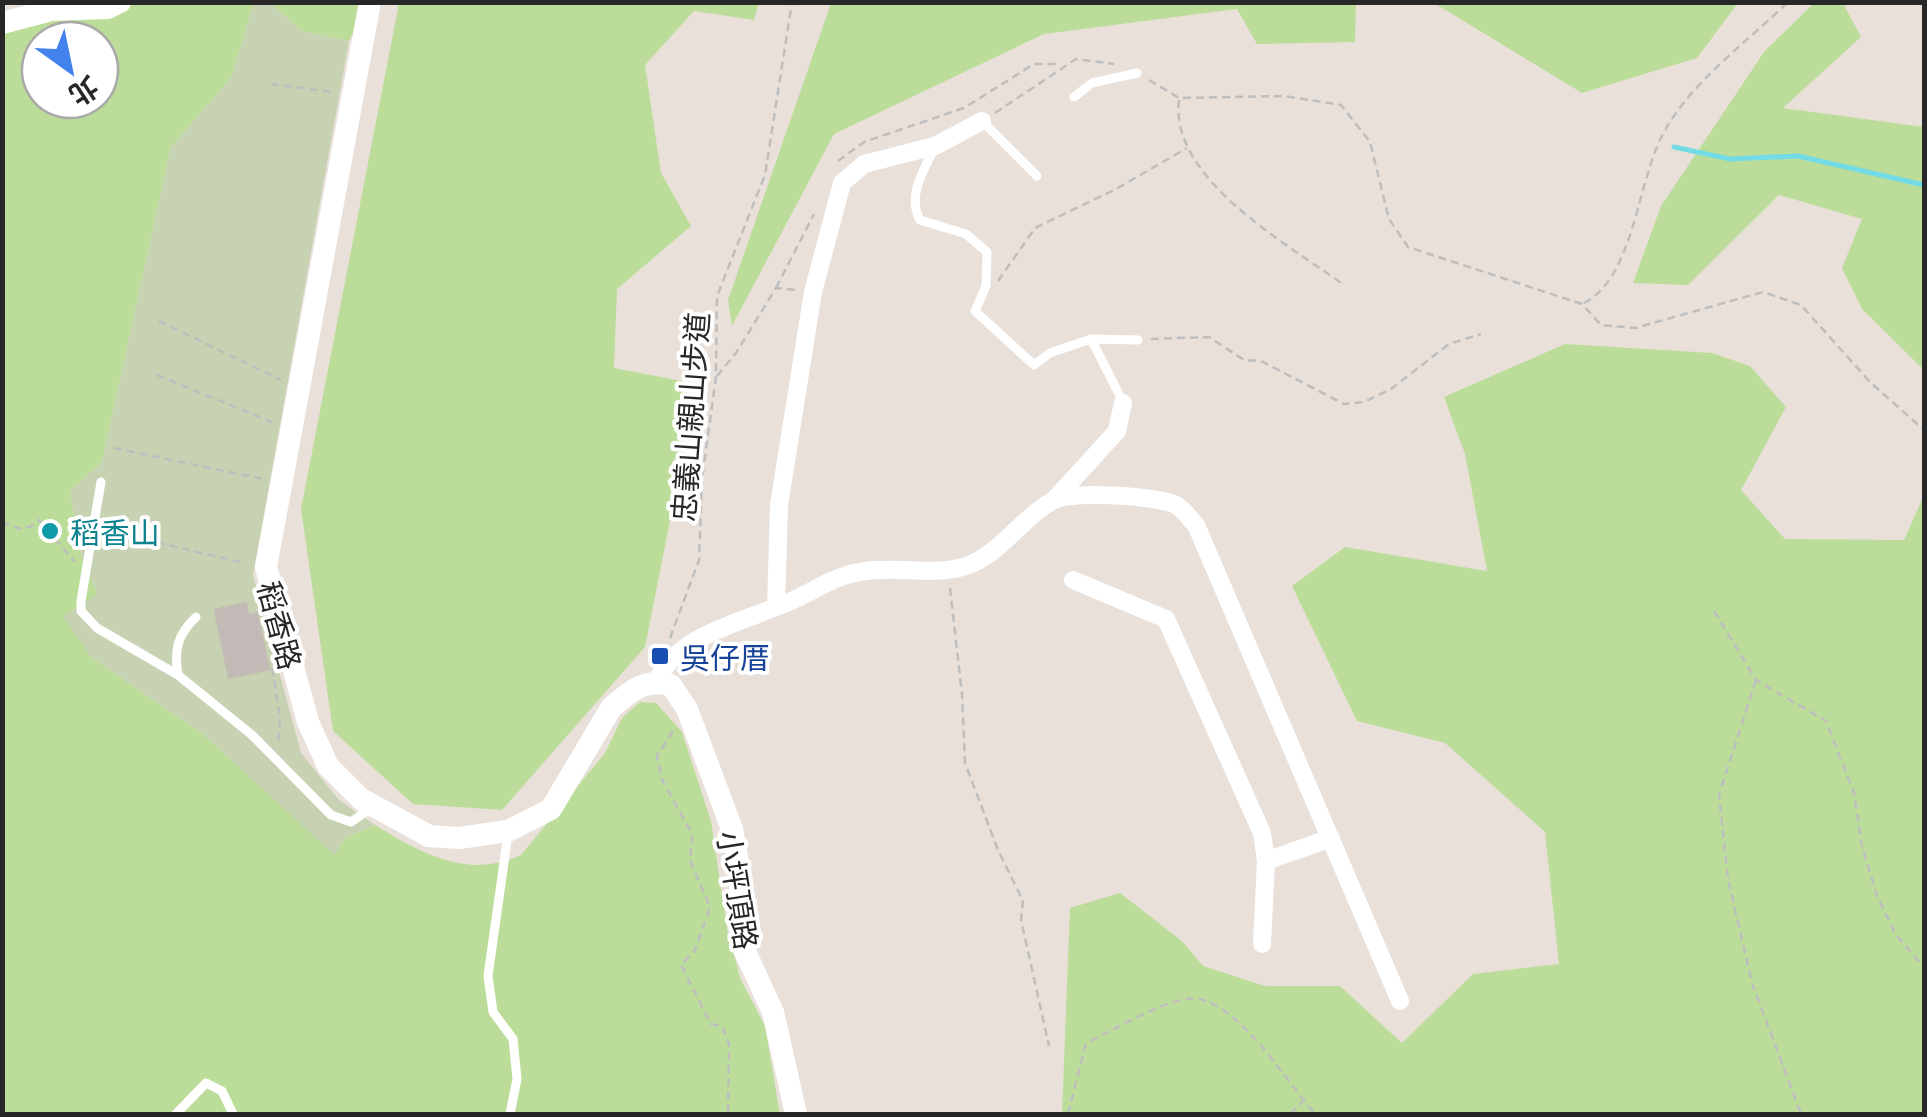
<svg xmlns="http://www.w3.org/2000/svg" width="1927" height="1117" font-family="Commissioner,'Noto Sans TC',sans-serif">
	<style>
		.green { fill: #bcdd99; fill-rule: evenodd }
		.cemetery { fill: #c7d2b2 }
		.lines { fill: none; stroke-linecap: round; stroke-linejoin: round }
		.stream { stroke: #73dbe5; stroke-width: 5 }
		.building { fill: #c1bab6; stroke: #c4bbb4; stroke-width: 2.5 }
		.path { stroke: #bebebe; stroke-width: 2.5; stroke-dasharray: 8 5; stroke-linecap: butt }
		.service { stroke: #fff; stroke-width: 9 }
		.minor { stroke: #fff; stroke-width: 18 }
		.tertiary { stroke: #fff; stroke-width: 22 }
		.culture-dot { fill: #0f9aa8; stroke: #fff; stroke-width: 4 }
		.transit-dot { fill: #1a4fb4; stroke: #fff; stroke-width: 4 }
		.labels { text-anchor: middle; dominant-baseline: central; stroke-width: 8; stroke-linejoin: round; paint-order: stroke }
		.street-label { font-size: 30px; fill: #272727; stroke: #fff }
		.culture-label { font-size: 30px; fill: #0d838f; stroke: #fff; text-anchor: start }
		.transit-label { font-size: 30px; fill: #164399; stroke: #fff; text-anchor: start }
	</style>
	<rect width="100%" height="100%" fill="#e9e0da"/>
	<g class="green">
		<path d="M369,2L349,41L301,31L271,3Z"/>
		<path d="M1815,2L1843,3L1861,37L1783,108L1924,127V370L1862,309L1842,268L1862,219L1779,195L1688,285L1633,283L1661,206L1764,52Z"/>
		<path d="M39,3H254L231,78L171,147L102,462L70,491L81,555L98,594L91,657L203,734L334,854L345,838L375,825C421,853 468,880 521,855L605,753L622,718L640,702L656,703L682,732L711,821L728,934L741,980L765,1026L780,1114H3L2,21ZM40,40H100V100H40Z"/>
		<path d="M399,3H759L754,20L694,11L645,65L661,173L691,226L617,289L614,368L697,384L645,647L502,810L413,804L333,731L301,509Z"/>
		<path d="M831,3H1356L1355,42L1257,44L1237,9L1044,34L834,134L732,326L728,300Z"/>
		<path d="M1434,3H1738L1697,58L1582,93Z"/>
		<path d="M1565,344L1712,353L1750,366L1786,407L1741,490L1785,539L1904,540L1924,495V1114H1062L1070,908L1120,893L1182,941L1203,966L1265,986H1340L1402,1043L1473,974L1559,964L1545,832L1445,743L1357,721L1292,586L1345,547L1487,571L1465,454L1444,397Z"/>
	</g>
	<path class="cemetery" d="M254,3H271L301,31L349,41L253,575L301,753L339,800L375,825L345,838L334,855L203,734L91,657L63,616L98,594L81,555L70,491L102,462L171,147L231,78Z"/>
	<g class="lines">
		<path class="stream" d="M1674,147L1730,159L1798,156L1924,185"/>
	</g>
	<path class="building" d="M246,603L248,615L257,613L269,669L229,678L215,610Z"/>
	<g class="lines">
		<g class="path">
			<path d="M1149,80L1179,98L1284,96L1341,105L1370,142L1389,219L1408,247L1582,304L1601,325L1635,328L1763,292L1801,305L1870,382L1924,430"/>
			<path d="M271,84L334,92"/>
			<path d="M1179,100C1169,179 1289,245 1344,285"/>
			<path d="M995,113L1076,59L1114,64"/>
			<path d="M838,161L864,142L964,108L1034,64H1060"/>
			<path d="M998,281L1035,228L1116,189L1187,148"/>
			<path d="M776,288L814,214"/>
			<path d="M1584,303C1633,278 1637,186 1661,138C1686,86 1746,43 1788,2"/>
			<path d="M159,321L281,380"/>
			<path d="M1151,339L1209,337L1244,360L1261,361L1344,404L1364,402L1391,389L1449,344L1481,334"/>
			<path d="M157,375L274,423"/>
			<path d="M717,376L736,353L776,288L796,290"/>
			<path d="M114,448L263,479"/>
			<path d="M2,521C15,529 26,533 39,520L75,562"/>
			<path d="M106,531L245,563"/>
			<path d="M950,588L962,694L965,763L998,850L1023,901L1021,920L1049,1046"/>
			<path d="M1714,611L1756,680L1826,721L1854,793L1862,846L1877,896L1896,935L1924,967"/>
			<path d="M670,638L699,560L702,479L716,377L717,296L765,175L792,2"/>
			<path d="M272,668L280,716L278,744"/>
			<path d="M1756,680L1719,795L1728,879L1752,983L1801,1114"/>
			<path d="M673,731L657,756L662,780L692,834L690,860L710,907L695,950L681,965L711,1024L722,1026L729,1044L728,1114"/>
			<path d="M1068,1114L1086,1043C1114,1030 1157,1004 1186,999C1233,991 1288,1084 1315,1114"/>
			<path d="M1290,1114L1302,1102"/>
		</g>
		<g class="service">
			<path d="M1074,97L1092,83L1137,73"/>
			<path d="M982,121L1037,176"/>
			<path d="M934,149C923,172 907,196 920,220L966,234L987,252L986,286L975,311L1034,365L1050,353L1091,339"/>
			<path d="M1123,402L1091,339L1138,340"/>
			<path d="M101,482L81,601V611L97,628L178,675L252,735L331,815L351,822L371,808"/>
			<path d="M178,675C174,650 177,635 196,617"/>
			<path d="M508,834L488,976L493,1012L513,1039L517,1079L510,1114"/>
			<path d="M176,1114L206,1083L222,1091L233,1114"/>
		</g>
		<g class="minor">
			<path d="M1055,499L1117,431L1123,403"/>
			<path d="M1073,580L1166,619L1262,833L1266,861L1331,838"/>
			<path d="M776,607C805,598 829,577 860,572C895,565 933,577 966,566C999,555 1022,518 1052,501C1072,490 1151,496 1174,504C1182,507 1189,518 1196,525L1400,1001"/>
			<path d="M657,681C677,637 733,625 776,607L779,505L813,292L842,183L864,164L935,146L982,121"/>
			<path d="M1262,944L1266,861"/>
		</g>
		<g class="tertiary">
			<path d="M370,2L266,567L308,722L328,766L361,799L429,836L459,838L508,831L551,809L611,708C630,691 645,678 671,685L687,709L732,829L740,874L742,945L773,1012L796,1114"/>
			<path d="M2,23L51,10L108,8L120,2"/>
		</g>
	</g>
	<circle class="culture-dot" cx="50" cy="531" r="10"/>
	<rect class="transit-dot" x="650" y="646" width="20" height="20" rx="5"/>
	<g class="labels">
		<g class="street-label">
			<text transform="translate(689 417) rotate(-86)">忠義山親山步道</text>
			<text transform="translate(281 625) rotate(75)">稻香路</text>
			<text transform="translate(739 890) rotate(81)">小坪頂路</text>
		</g>
		<g class="culture-label">
			<text x="70" y="531">稻香山</text>
		</g>
		<g class="transit-label">
			<text x="680" y="656">吳仔厝</text>
		</g>
	</g>
	<rect width="1927" height="1117" fill="none" stroke="#272727" stroke-width="10"/>
	<g transform="translate(70 70) rotate(147)"><circle r="48" fill="#ffffff" stroke="#a9a9a9" stroke-width="2.5"/>
	<path d="M0-8L18 38L0 25L-18 38Z" fill="#4382ec"/>
	<text y="-15" font-size="28" font-weight="bold" text-anchor="middle" fill="#272727">北</text>
	</g>
</svg>
